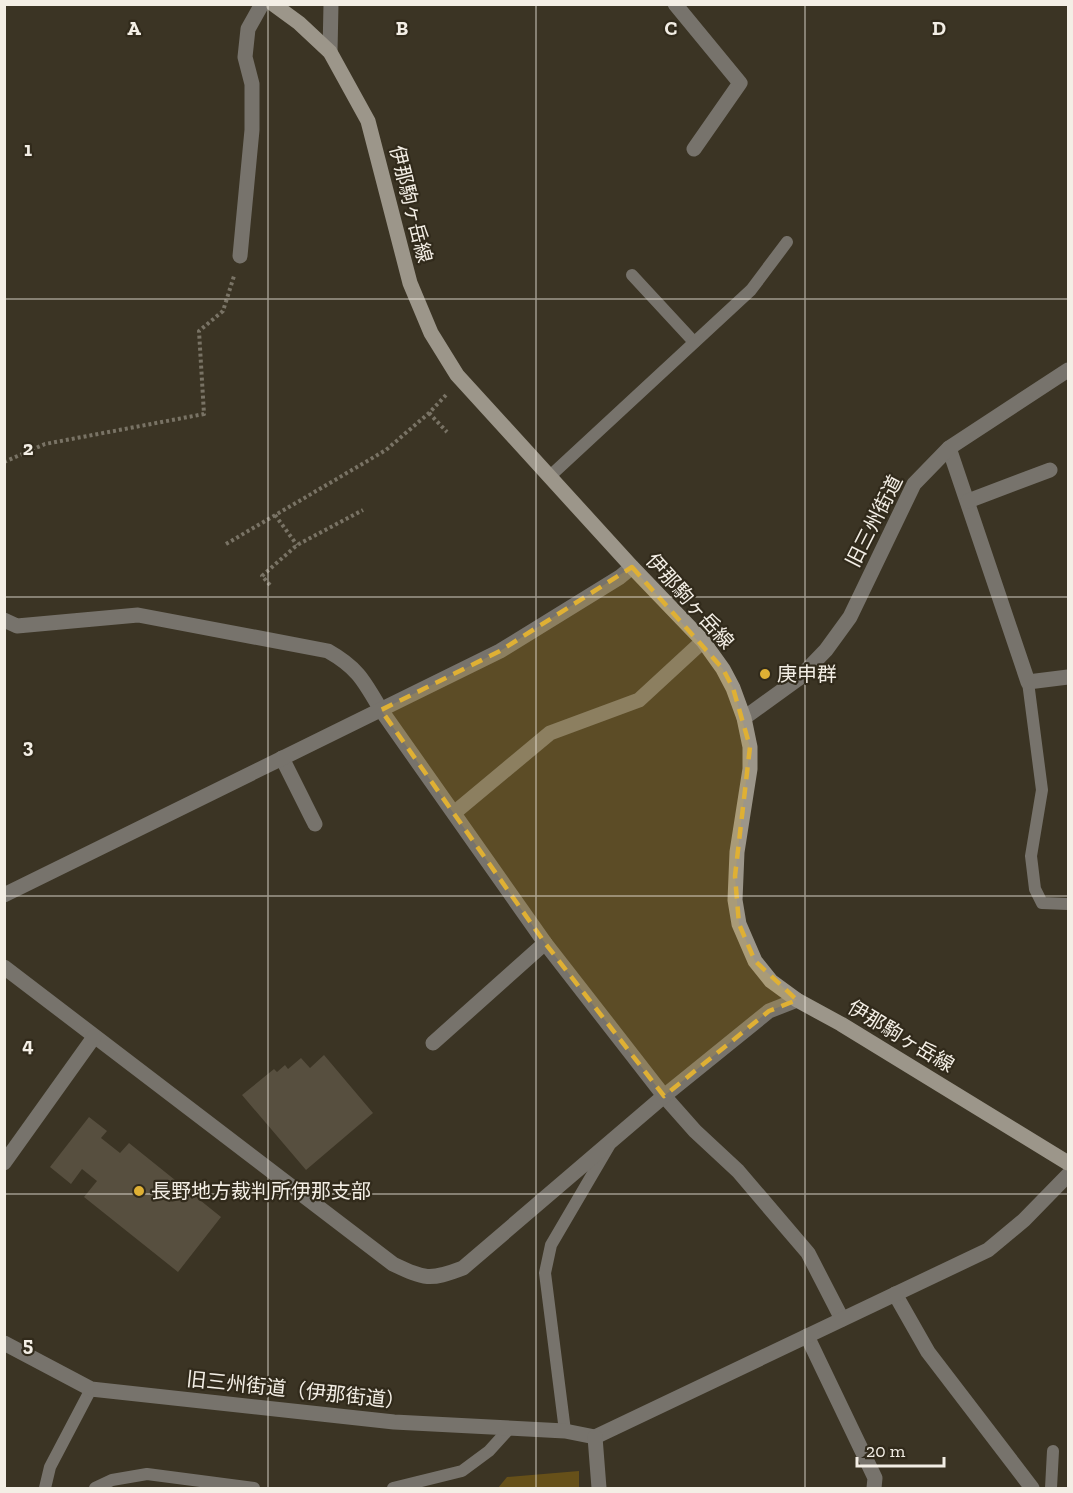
<svg xmlns="http://www.w3.org/2000/svg" width="1073" height="1493" font-family="'Zilla Slab','Noto Sans JP',serif">
	<style>
		.green { fill: #665019 }
		.building { fill: #574f3f }
		.lines { fill: none; stroke-linecap: round; stroke-linejoin: round }
		.path { stroke: #797365; stroke-width: 4; stroke-dasharray: 3 3; stroke-linecap: butt }
		.lane { stroke: #77736c; stroke-width: 12 }
		.street { stroke: #77736c; stroke-width: 15 }
		.secondary { stroke: #9c968a; stroke-width: 15 }
		.marked { fill: #dfb034; fill-opacity: 0.2; stroke: #dfb034; stroke-width: 4.5; stroke-dasharray: 12 8; stroke-linejoin: round }
		.grid { fill: none; stroke: #f3eee5; stroke-width: 1.5; stroke-opacity: 0.55 }
		.poi-dot { fill: #dfb034; stroke: #312a1b; stroke-width: 2 }
		.labels { text-anchor: middle; dominant-baseline: central; stroke-width: 4.5; stroke-linejoin: round; paint-order: stroke }
		.street-label { font-size: 20px; fill: #f3eee5; stroke: #312a1b }
		.poi-label { font-size: 20px; fill: #f3eee5; stroke: #312a1b; text-anchor: start }
		.grid-label { font-size: 20px; text-anchor: middle; font-weight: bold; fill: #f3eee5; stroke: #312a1b; stroke-width: 4.5; stroke-linejoin: round; paint-order: stroke }
	</style>
	<rect width="100%" height="100%" fill="#3b3424"/>
	<path class="green" d="M579,1471V1488H498L507,1477Z"/>
	<g class="building">
		<path d="M324,1055L373,1113L306,1170L242,1095L274,1069L277,1072L285,1065L288,1069L301,1058L310,1068Z"/>
		<path d="M89,1117L107,1131L101,1138L120,1153L129,1143L221,1217L178,1272L84,1197L97,1181L82,1169L71,1184L50,1167Z"/>
	</g>
	<g class="lines">
		<g class="path">
			<path d="M429,413L447,432"/>
			<path d="M4,462L45,444L204,414L199,331L223,311L234,276"/>
			<path d="M275,515L297,545"/>
			<path d="M226,544L386,450L429,413L447,394"/>
			<path d="M270,585L262,576L297,545L363,510"/>
		</g>
		<g class="lane">
			<path d="M632,275L694,342"/>
			<path d="M549,477L751,290L787,242"/>
			<path d="M1028,682L1042,790L1031,856L1035,889L1042,903L1068,904"/>
			<path d="M565,1431L545,1273L551,1245L609,1146"/>
			<path d="M45,1488L50,1467L91,1389"/>
			<path d="M95,1488L112,1480L147,1474L254,1488"/>
			<path d="M393,1488L462,1471L489,1451L509,1429"/>
			<path d="M1051,1488L1053,1451"/>
		</g>
		<g class="street">
			<path d="M675,4L740,83L694,149"/>
			<path d="M330,52L331,4"/>
			<path d="M240,256L252,130V84L245,57L248,29L262,4"/>
			<path d="M949,448L1028,682L1068,677"/>
			<path d="M968,501L1050,470"/>
			<path d="M4,620L17,626L138,615L328,651C358,668 364,681 381,710L545,943L664,1096L695,1131L738,1171L808,1253L842,1319"/>
			<path d="M744,718L798,679L826,650L850,617L914,484L949,448L1068,370"/>
			<path d="M282,758L315,824"/>
			<path d="M454,813L550,733L639,700L703,641"/>
			<path d="M4,895L500,651L620,577L632,567"/>
			<path d="M4,967L393,1264C425,1279 429,1281 463,1268L664,1096L769,1011L797,1000"/>
			<path d="M433,1043L545,943"/>
			<path d="M4,1163L94,1037"/>
			<path d="M895,1294L928,1352L1032,1488"/>
			<path d="M807,1336L875,1478L874,1488"/>
			<path d="M4,1343L91,1389L394,1422L565,1431L595,1437"/>
			<path d="M595,1437L988,1250L1024,1220L1068,1175"/>
			<path d="M595,1437L599,1488"/>
		</g>
		<path class="secondary" d="M273,4L299,23L330,52L368,121L410,283L431,333L457,375L632,567L703,641L723,669L733,688L744,718L750,747V769L737,852L735,900L739,924L755,961L771,981L797,1000L841,1024L1068,1163"/>
	</g>
	<path class="marked" d="M632,567L723,669L733,688L750,747L735,876L739,924L755,961L797,1000L769,1011L664,1096L545,943L381,710L500,651Z"/>
	<path class="grid" d="M268,4V1488M536,4V1488M805,4V1488M4,299H1068M4,597H1068M4,896H1068M4,1194H1068"/>
	<g class="poi-dot">
		<circle cx="765" cy="674" r="6"/>
		<circle cx="139" cy="1191" r="6"/>
	</g>
	<g class="labels">
		<g class="street-label">
			<text transform="translate(411 204) rotate(76)">伊那駒ヶ岳線</text>
			<text transform="translate(874 521) rotate(-63)">旧三州街道</text>
			<text transform="translate(690 601) rotate(48)">伊那駒ヶ岳線</text>
			<text transform="translate(901 1036) rotate(31)">伊那駒ヶ岳線</text>
			<text transform="translate(296 1390) rotate(6)">旧三州街道（伊那街道）</text>
		</g>
		<g class="poi-label">
			<text x="777" y="674">庚申群</text>
			<text x="151" y="1191">長野地方裁判所伊那支部</text>
		</g>
	</g>
	<g class="grid-label">
		<text x="134" y="35">A</text>
		<text x="402" y="35">B</text>
		<text x="671" y="35">C</text>
		<text x="939" y="35">D</text>
		<text x="28" y="156">1</text>
		<text x="28" y="455">2</text>
		<text x="28" y="753">3</text>
		<text x="28" y="1052">4</text>
		<text x="28" y="1351">5</text>
	</g>
	<rect width="1073" height="1493" fill="none" stroke="#f3eee5" stroke-width="12"/>
	<path d="M857 1457v9h87v-9" fill="none" stroke="#f3eee5" stroke-width="3"/>
	<text x="866" y="1457" font-size="18" fill="#f3eee5" stroke="#312a1b" stroke-width="4.5" paint-order="stroke">20 m</text>
</svg>
